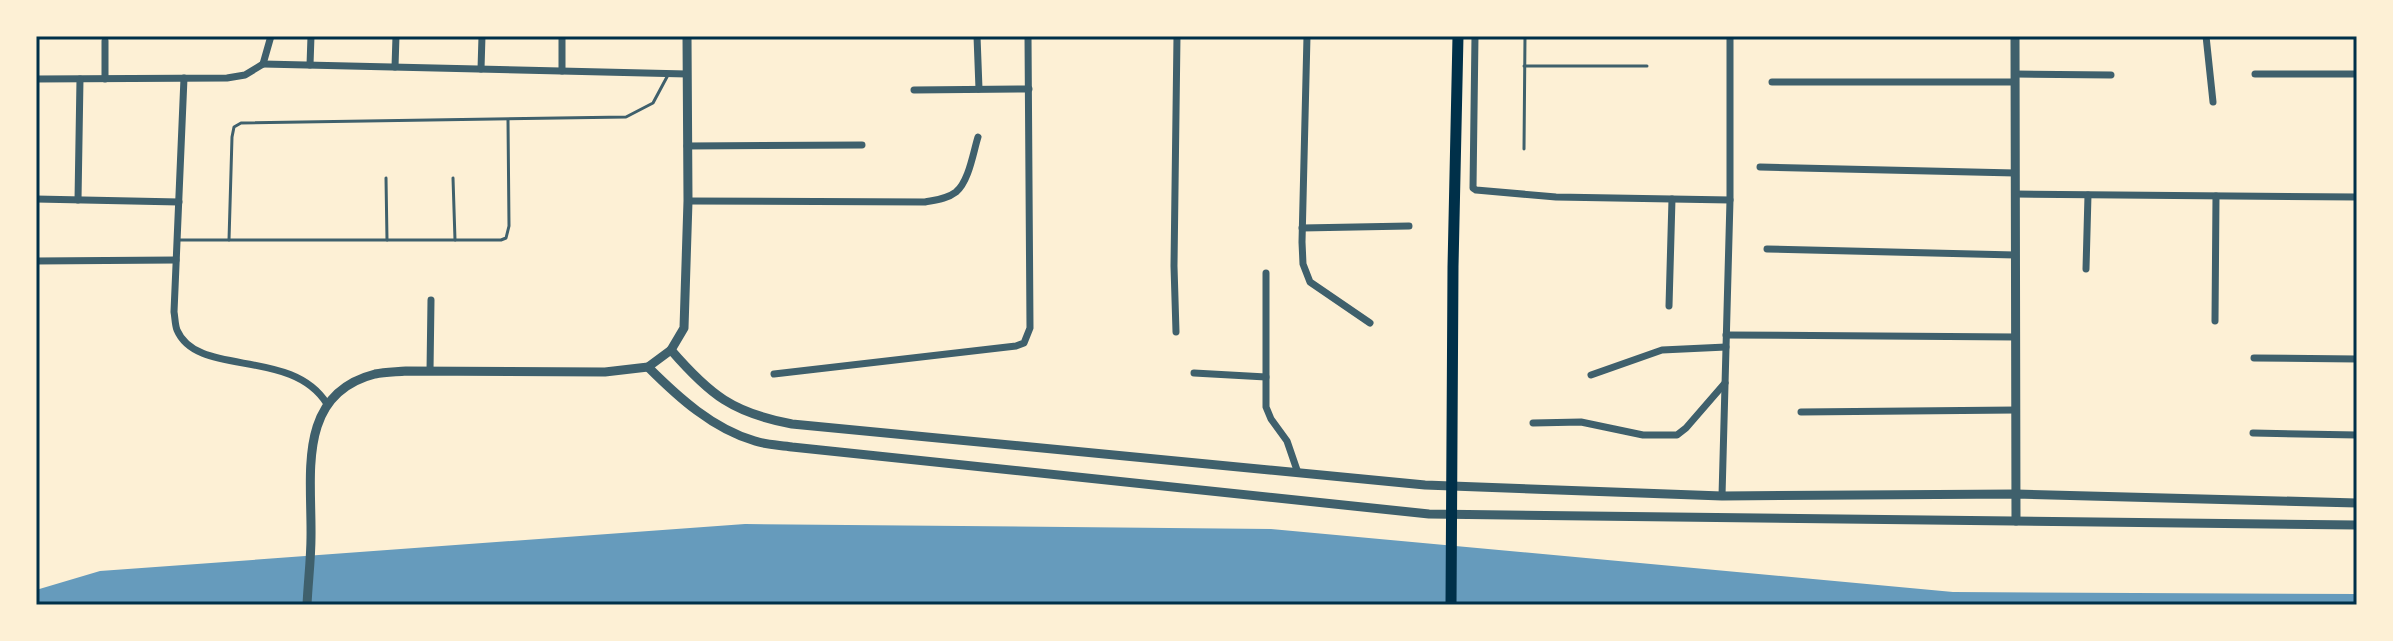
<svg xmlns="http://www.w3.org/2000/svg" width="2393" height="641" font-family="'Titillium Web',sans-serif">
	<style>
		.water { fill: #669bbc }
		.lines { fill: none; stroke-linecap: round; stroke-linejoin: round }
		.service { stroke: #3f606c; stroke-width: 3 }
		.minor { stroke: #3f606c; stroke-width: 7 }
		.tertiary { stroke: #3f606c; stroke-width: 9 }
		.primary { stroke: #003049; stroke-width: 11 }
		.neatline { fill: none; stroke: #003049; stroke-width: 3 }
	</style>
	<rect width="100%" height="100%" fill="#fdf0d5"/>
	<path class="water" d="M745,524L1271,529L1953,592L2357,594V605H36V590L100,571Z"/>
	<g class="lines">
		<g class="service">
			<path d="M1524,66H1647"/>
			<path d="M1524,149L1525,36"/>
			<path d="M386,178L387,240"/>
			<path d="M453,178L455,240"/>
			<path d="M177,240H501L506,238L509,226L508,120"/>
			<path d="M229,240L232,137L234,127L241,123L626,117L653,103L668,75"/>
		</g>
		<g class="minor">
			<path d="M977,36L979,89"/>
			<path d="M1307,36L1302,242L1303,264L1310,282L1370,323"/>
			<path d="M1475,36L1473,188L1476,190L1556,197L1730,200"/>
			<path d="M2206,36L2213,102"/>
			<path d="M105,41V79"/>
			<path d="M263,64L687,74"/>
			<path d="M310,65L311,36"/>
			<path d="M395,67L396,36"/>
			<path d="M481,69L482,36"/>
			<path d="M562,71V36"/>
			<path d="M2015,74L2111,75"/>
			<path d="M2255,74H2357"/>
			<path d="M184,78L174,312C175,317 175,325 177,330C197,378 292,347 327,404"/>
			<path d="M36,79L227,78L245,75L263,64L271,36"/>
			<path d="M1772,82H2015"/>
			<path d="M914,90L1029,89"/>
			<path d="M687,146L862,145"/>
			<path d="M1760,167L2015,173"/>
			<path d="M2015,194L2357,197"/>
			<path d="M36,199L179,202"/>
			<path d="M78,200L80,79"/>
			<path d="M688,201L925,202C935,200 947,199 956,192C969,181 973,153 978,137"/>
			<path d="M1302,228L1409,226"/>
			<path d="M1767,249L2015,255"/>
			<path d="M36,261L176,260"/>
			<path d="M2086,269L2088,195"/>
			<path d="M1266,273V407L1271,419L1287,441L1298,473"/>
			<path d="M1669,306L1672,199"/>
			<path d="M2215,321L2216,196"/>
			<path d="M1176,332L1174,266L1177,36"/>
			<path d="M1726,335L2016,337"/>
			<path d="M2254,358L2357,359"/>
			<path d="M430,371L431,300"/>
			<path d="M1194,373L1266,377"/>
			<path d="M774,374L1016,346L1024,343L1030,328L1028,36"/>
			<path d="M1591,375L1662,350L1726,347"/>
			<path d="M1801,412L2016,410"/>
			<path d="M1533,423L1581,422L1643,435H1677L1686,428L1725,383"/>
			<path d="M2253,433L2357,435"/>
			<path d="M1722,496L1730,200V36"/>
		</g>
		<g class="tertiary">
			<path d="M2015,36L2016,521"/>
			<path d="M671,350C710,395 733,413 792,424L1425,485L1722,496L2016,494L2357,503"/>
			<path d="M648,367C678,397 713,429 755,441C767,445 780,445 792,447L1429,514L2357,525"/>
			<path d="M307,605C308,582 311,559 311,537C312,475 296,394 375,374C385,372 396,372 406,371L605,372L648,367L671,350L684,328L688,201L687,36"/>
		</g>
		<path class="primary" d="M1451,605L1453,267L1458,36"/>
	</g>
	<rect width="2393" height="641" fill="none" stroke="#fdf0d5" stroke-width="76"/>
	<rect x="38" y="38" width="2317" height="565" class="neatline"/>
</svg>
